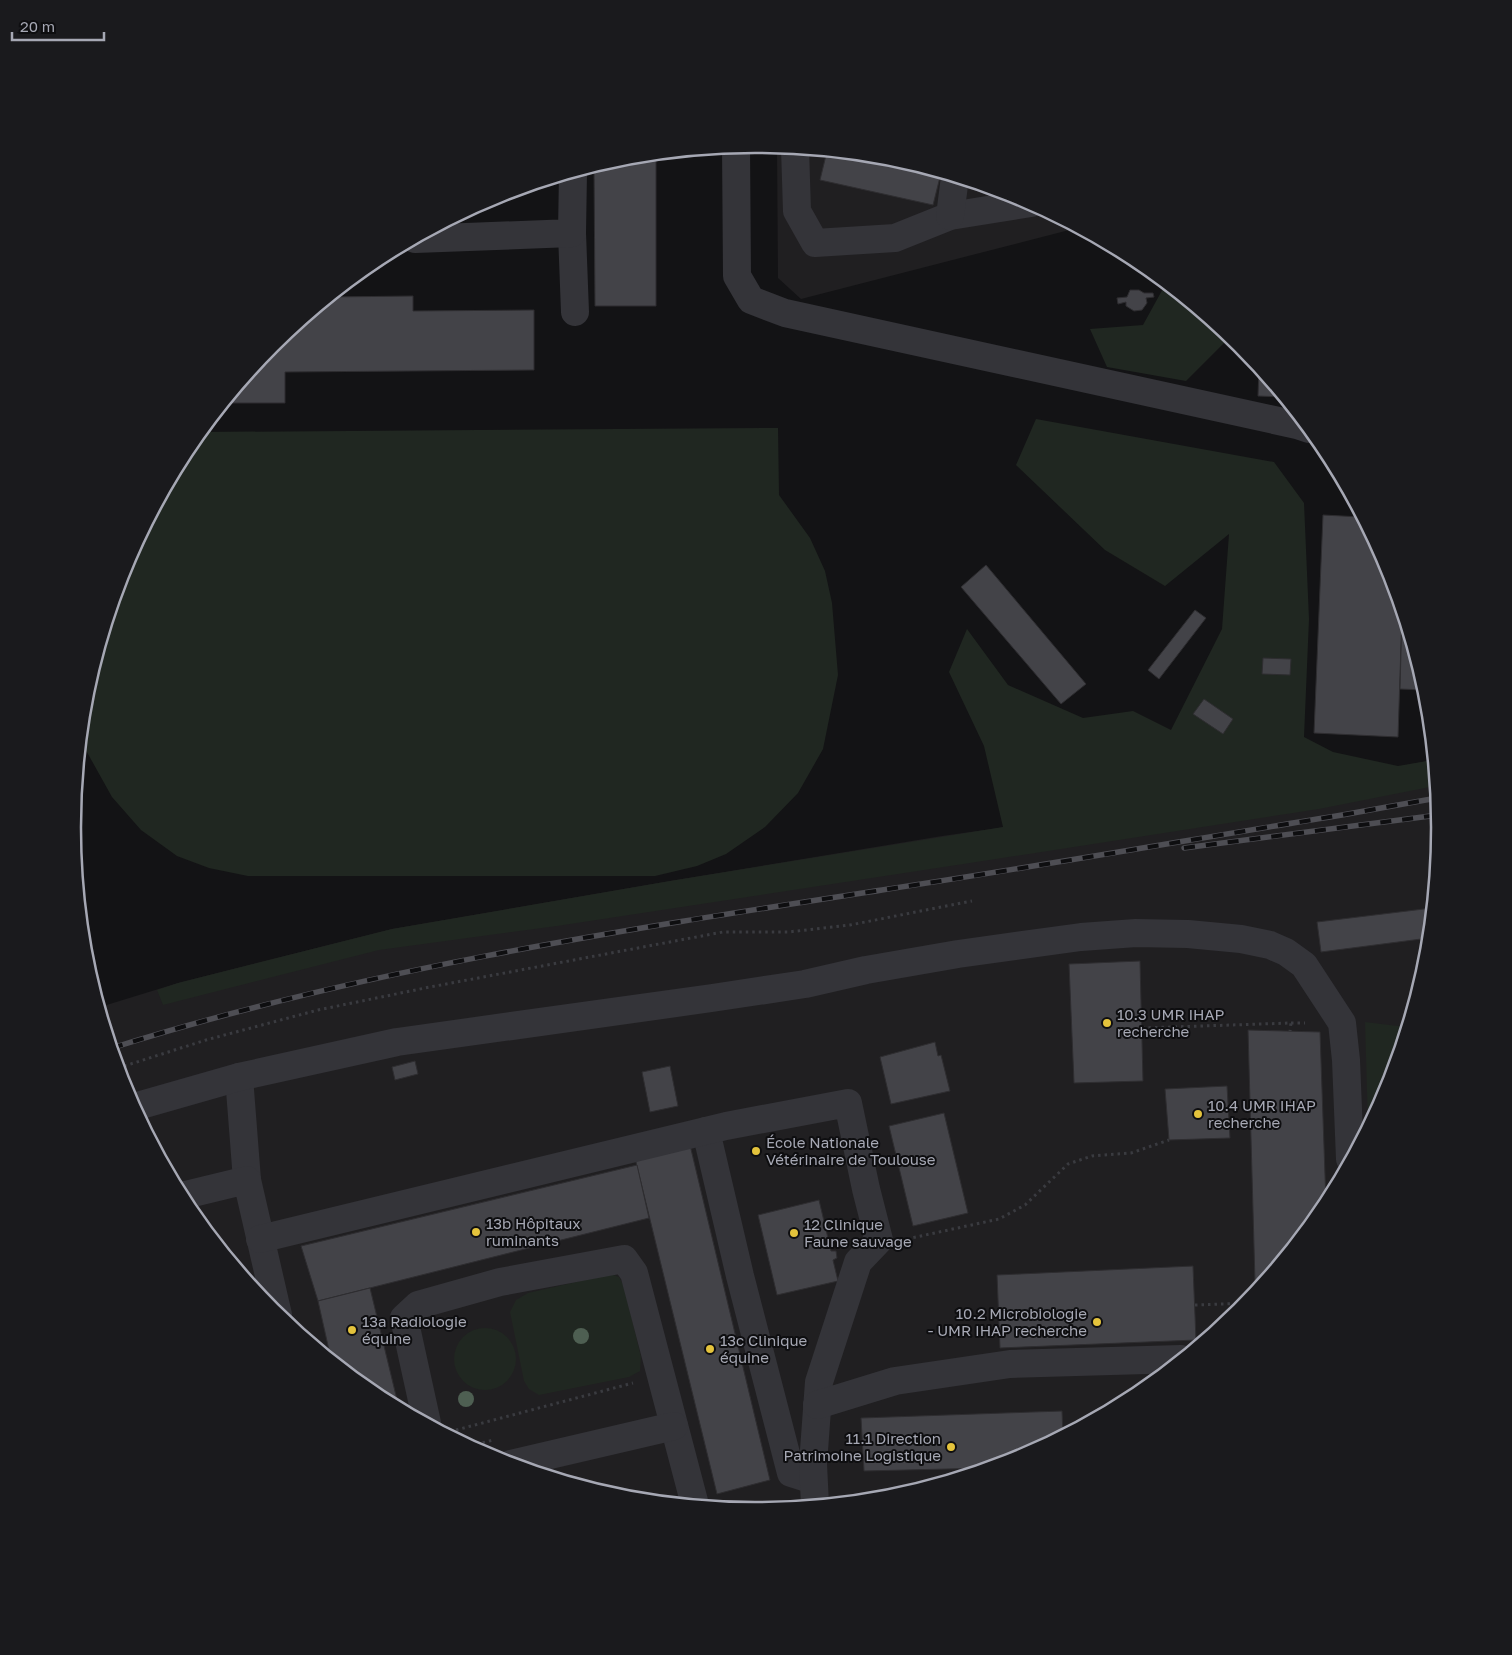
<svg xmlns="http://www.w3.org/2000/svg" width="1512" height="1655" font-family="'Golos Text',sans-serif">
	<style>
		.built { fill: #201f21 }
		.green { fill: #202721 }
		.building { fill: #434348; stroke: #2e2d30 }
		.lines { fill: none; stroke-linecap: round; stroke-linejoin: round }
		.path { stroke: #3a3b40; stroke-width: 3; stroke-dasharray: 2.5 4; stroke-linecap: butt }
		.minor { stroke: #343439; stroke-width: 28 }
		.rail-casing { stroke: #4e4e54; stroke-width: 5.5 }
		.rail { stroke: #0e0e10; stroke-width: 4; stroke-dasharray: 11; stroke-linecap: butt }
		.tree { fill: #4e5f52 }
		.poi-dot { fill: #e4c33c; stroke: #0e0e10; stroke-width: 2 }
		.labels { text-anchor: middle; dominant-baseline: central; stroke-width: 4; stroke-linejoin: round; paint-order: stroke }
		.poi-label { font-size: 15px; fill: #a6a8b4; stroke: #0e0e10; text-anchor: start }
		.rim { fill: none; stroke: #a6a8b4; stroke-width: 2.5 }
	</style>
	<rect width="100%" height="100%" fill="#131315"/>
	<g class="built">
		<path d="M777,146L890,157L1018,196L1077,228L801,299L778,278Z"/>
		<path d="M1433,760L1439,828L1426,961L1387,1089L1324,1207L1239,1311L1135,1396L1017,1459L889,1498L756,1511L622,1498L494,1459L376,1396L272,1311L188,1207L124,1089L100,1007L178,983L392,929L670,881L942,836L1290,787Z"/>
	</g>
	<g class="green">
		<path d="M1160,279L1230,337L1186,381L1107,367L1090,329L1143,325L1165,285Z"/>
		<path d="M1036,419L1274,462L1304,503L1309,619L1304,737L1333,752L1398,766L1433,760L1435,786L1319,809L983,861L557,926L379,950L163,1005L157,990L178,983L392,929L670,881L1003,827L984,746L949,672L967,629L1008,685L1083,718L1133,711L1171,730L1222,629L1229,534L1165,586L1105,550L1016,465Z"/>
		<path d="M778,428L779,495L810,538L825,571L832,603L838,675L823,749L798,793L765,827L726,854L697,866L655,876H248L209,868L177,856L141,830L112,797L83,745L81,738L86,694L125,566L188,448L200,432Z"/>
		<path d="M1365,1022L1406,1027L1387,1089L1368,1126Z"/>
		<path d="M611,1274L619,1277L624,1286L641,1357L640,1371L629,1377L539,1395L529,1389L524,1381L510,1312L516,1300L528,1293Z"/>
		<circle cx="485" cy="1359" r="31"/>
	</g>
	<g class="building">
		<path d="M827,151L890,157L941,173L933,205L820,180Z"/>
		<path d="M656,154V306H595L594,166L623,157Z"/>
		<path d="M1130,290H1139L1144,293H1153L1154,297L1146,298L1147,303L1142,310L1134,311L1126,306V302L1118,304L1117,298L1127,297Z"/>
		<path d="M413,296V311L534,310V370L285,372V403H224L273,344L330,297Z"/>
		<path d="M1259,368L1283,397L1258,396Z"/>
		<path d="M1323,515L1361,517L1388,566L1402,614L1398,737L1314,733Z"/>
		<path d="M986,565L1086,684L1061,704L961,587Z"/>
		<path d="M1195,610L1206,618L1159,679L1148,670Z"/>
		<path d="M1402,614L1425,690L1400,689Z"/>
		<path d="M1263,658L1291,659L1290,675L1262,674Z"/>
		<path d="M1204,699L1233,719L1223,734L1193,714Z"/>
		<path d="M1432,908L1429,938L1321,952L1317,922Z"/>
		<path d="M1140,961L1143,1081L1074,1083L1069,964Z"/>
		<path d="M1248,1030L1320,1032L1326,1204L1262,1283H1255Z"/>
		<path d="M935,1042L938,1056L941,1055L950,1091L891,1104L880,1057Z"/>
		<path d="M415,1061L418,1074L395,1080L392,1067Z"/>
		<path d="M670,1066L678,1106L650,1112L642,1072Z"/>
		<path d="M1227,1086L1230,1138L1169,1140L1165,1089Z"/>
		<path d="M944,1113L968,1213L913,1226L889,1126Z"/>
		<path d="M690,1145L770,1480L717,1494L635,1158Z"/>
		<path d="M637,1165L649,1218L318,1301L301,1246Z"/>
		<path d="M819,1200L831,1251H836L837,1258L833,1260L838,1281L777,1295L758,1215Z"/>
		<path d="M1193,1266L1196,1340L1000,1348L997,1275Z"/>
		<path d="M370,1288L399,1408L376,1396L331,1359L318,1301Z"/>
		<path d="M1062,1411L1063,1435L1017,1459L988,1468L864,1471L861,1418Z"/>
	</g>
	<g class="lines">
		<g class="path">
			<path d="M1291,1023H1305"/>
			<path d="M1142,1028L1291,1023L1290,1031"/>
			<path d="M118,1068L206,1040L318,1010L430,987L723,932H788L850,925L972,901"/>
			<path d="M907,1239L999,1219L1025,1205L1068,1164L1092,1156L1131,1153L1169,1140"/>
			<path d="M1195,1305L1246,1303"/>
			<path d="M456,1430L633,1383"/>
			<path d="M470,1446L493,1440"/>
		</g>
		<g class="minor">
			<path d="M736,146L737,276L751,300L785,313L1297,425L1309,429"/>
			<path d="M795,148L797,211L815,243L895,238L950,216L1031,203"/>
			<path d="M950,216L955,177"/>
			<path d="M572,233L575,312"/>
			<path d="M415,239L572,233L573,172"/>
			<path d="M239,1077L247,1180"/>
			<path d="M134,1107L239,1077L397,1042L712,998L805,984L866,970L958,954L1081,937L1136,933L1188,934L1241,939L1270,945L1286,952L1304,965L1342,1023L1346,1060L1350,1159"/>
			<path d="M706,1131L740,1276L791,1473L813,1480"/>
			<path d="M181,1196L247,1180L278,1315"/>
			<path d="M260,1239L726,1126L848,1103L866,1189L879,1240L858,1262L819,1382L813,1464L815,1505"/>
			<path d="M817,1405L895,1381L1010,1364L1181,1359"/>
			<path d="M427,1423L404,1318L418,1305L500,1282L624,1259L634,1273L695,1505"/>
			<path d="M511,1464L674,1426"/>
		</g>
		<g class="rail-casing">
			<g id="rail">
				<path d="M1184,848L1438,815"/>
				<path d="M112,1048C363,969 623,930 882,890C1035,867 1188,840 1342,815L1437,798"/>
			</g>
		</g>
		<use href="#rail" class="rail"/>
	</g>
	<g class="tree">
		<circle cx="581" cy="1336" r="8"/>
		<circle cx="466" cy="1399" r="8"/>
	</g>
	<g class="poi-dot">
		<circle cx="1107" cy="1023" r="5"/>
		<circle cx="1198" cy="1114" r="5"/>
		<circle cx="756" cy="1151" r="5"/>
		<circle cx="476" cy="1232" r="5"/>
		<circle cx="794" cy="1233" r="5"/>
		<circle cx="1097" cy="1322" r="5"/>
		<circle cx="352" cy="1330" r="5"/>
		<circle cx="710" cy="1349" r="5"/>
		<circle cx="951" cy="1447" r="5"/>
	</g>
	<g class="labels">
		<g class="poi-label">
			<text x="1117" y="1014">10.3 UMR IHAP<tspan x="1117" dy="17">recherche</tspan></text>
			<text x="1208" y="1105">10.4 UMR IHAP<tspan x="1208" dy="17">recherche</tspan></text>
			<text x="766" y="1142">École Nationale<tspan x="766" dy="17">Vétérinaire de Toulouse</tspan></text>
			<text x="486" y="1223">13b Hôpitaux<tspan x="486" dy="17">ruminants</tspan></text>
			<text x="804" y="1224">12 Clinique<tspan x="804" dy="17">Faune sauvage</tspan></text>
			<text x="1087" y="1313" text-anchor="end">10.2 Microbiologie<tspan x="1087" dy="17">- UMR IHAP recherche</tspan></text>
			<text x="362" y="1321">13a Radiologie<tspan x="362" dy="17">équine</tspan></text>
			<text x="720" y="1340">13c Clinique<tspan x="720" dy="17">équine</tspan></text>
			<text x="941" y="1438" text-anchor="end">11.1 Direction<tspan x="941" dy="17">Patrimoine Logistique</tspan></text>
		</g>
	</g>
	<path d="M0 0H1512V1655H0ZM755 153H757A674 674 0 0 1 1431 827V828A674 674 0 0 1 757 1502H755A674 674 0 0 1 81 828V827A674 674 0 0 1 755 153Z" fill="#1a1a1d" fill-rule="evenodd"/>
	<path class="rim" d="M755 153H757A674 674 0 0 1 1431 827V828A674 674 0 0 1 757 1502H755A674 674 0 0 1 81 828V827A674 674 0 0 1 755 153Z"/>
	<path d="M12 32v8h92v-8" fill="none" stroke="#a6a8b4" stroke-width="2.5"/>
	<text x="20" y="32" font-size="15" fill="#a6a8b4" stroke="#0e0e10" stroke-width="4" paint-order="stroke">20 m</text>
</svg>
